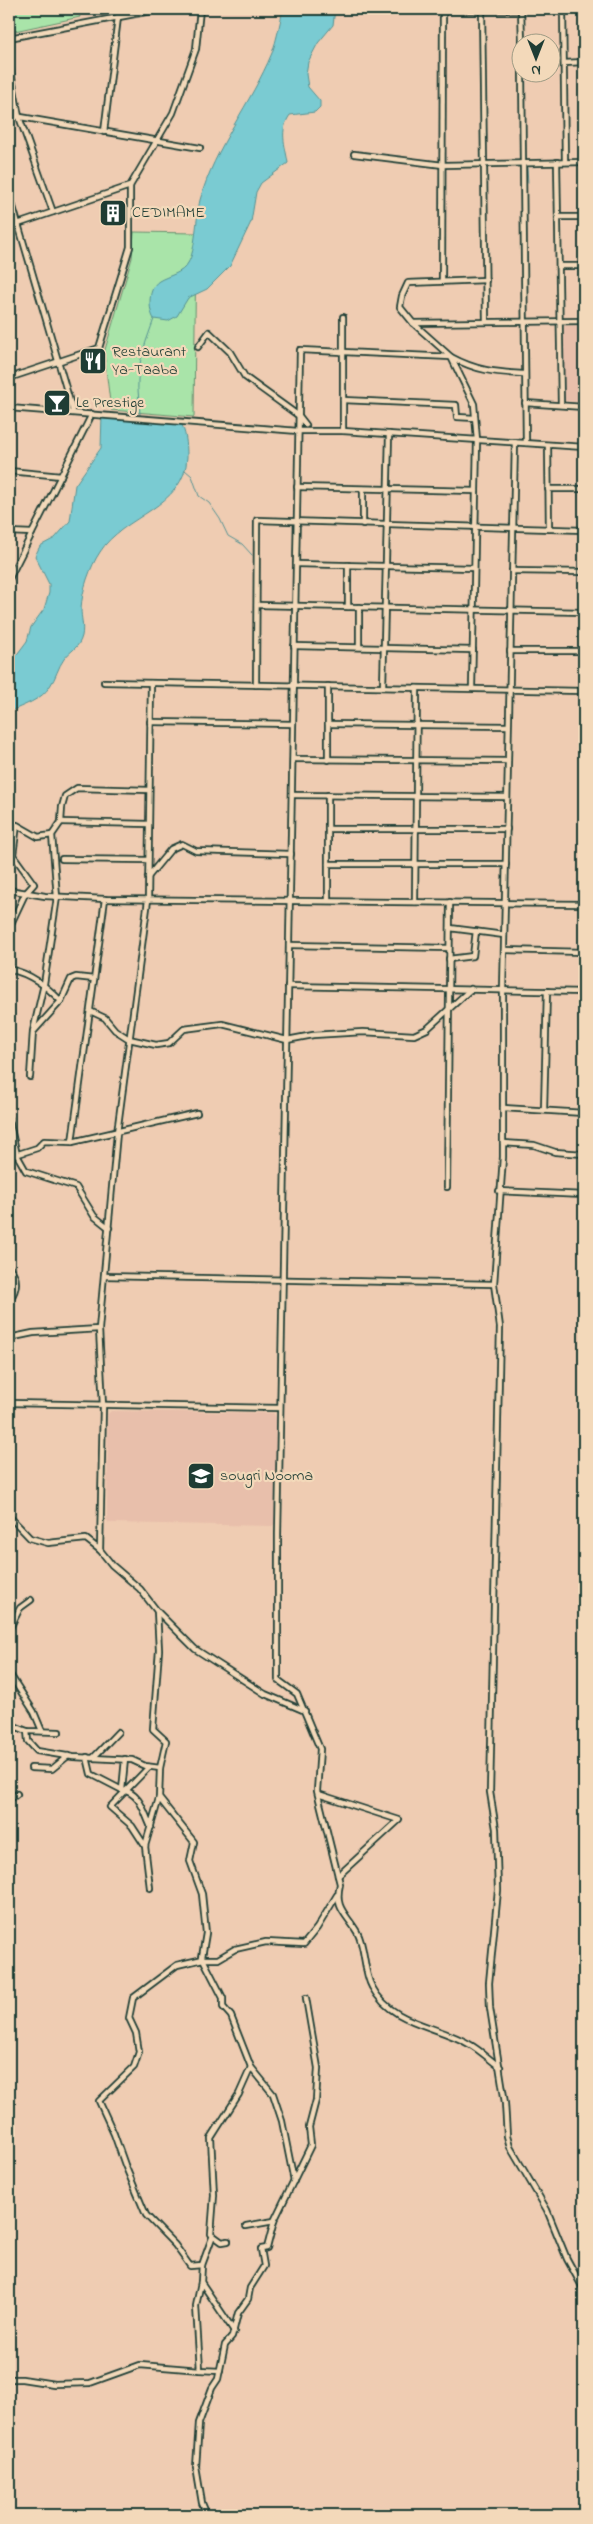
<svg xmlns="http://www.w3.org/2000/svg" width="593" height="2524" font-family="'Indie Flower',sans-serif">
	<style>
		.built { fill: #e8bfab }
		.green { fill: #a9e4a9; stroke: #64906e }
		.water { fill: #7acbd2; stroke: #569293 }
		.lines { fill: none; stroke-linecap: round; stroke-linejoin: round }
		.stream { stroke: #569293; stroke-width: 1 }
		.minor-casing { stroke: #1f3d34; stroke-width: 8 }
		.minor { stroke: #f3d9ba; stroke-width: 4.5 }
		.labels { text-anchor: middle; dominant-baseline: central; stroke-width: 4.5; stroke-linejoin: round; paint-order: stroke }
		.poi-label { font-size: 16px; fill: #1f3d34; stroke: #f3d9ba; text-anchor: start }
	</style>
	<rect width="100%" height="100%" fill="#efccb2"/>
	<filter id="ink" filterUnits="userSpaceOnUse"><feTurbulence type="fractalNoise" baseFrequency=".02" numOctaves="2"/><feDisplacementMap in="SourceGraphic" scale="10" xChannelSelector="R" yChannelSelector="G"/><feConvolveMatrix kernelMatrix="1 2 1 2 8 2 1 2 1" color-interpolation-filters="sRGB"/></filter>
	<g filter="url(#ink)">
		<g class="built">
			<path d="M584,325V402L564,401V326Z"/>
			<path d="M111,1411L273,1413L276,1417L275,1524L272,1526L109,1523L107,1520L108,1414Z"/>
		</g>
		<g class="green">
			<path d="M9,9H78L80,17L10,32Z"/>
			<path d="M134,232L196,233L194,417L111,410L104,353L132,258Z"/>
		</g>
		<g class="water">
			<path d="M283,9H335L333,25L318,43L308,62L306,74L308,87L320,101V107L315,112L290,115C279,131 285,144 288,163L261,183L256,192L251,222L230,266L207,289L188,298L177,316L168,321L154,319C148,309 148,288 159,281C169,275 182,274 188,263C196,251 196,217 200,200C215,146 251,104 272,53C277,39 280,23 283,9Z"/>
			<path d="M102,414L180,420C186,433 187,443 187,457C185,508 123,515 100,552C90,567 82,590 81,609C81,618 84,626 82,636C79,648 71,650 64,659C58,667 56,678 50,686C42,700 23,705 9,712V665L27,641L31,627L44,609L49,593V584L35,556L40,546L55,538L70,521L75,485L101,448Z"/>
		</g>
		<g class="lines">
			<g class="stream">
				<path d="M527,168L528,183"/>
				<path d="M140,415C140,404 137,391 138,380C139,358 147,339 154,319"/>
				<path d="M185,470L192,476L199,496L209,503L220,519L228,536L242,544L252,555"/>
			</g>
			<g class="minor-casing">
				<g id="minor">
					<path d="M482,9L486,322"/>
					<path d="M521,9L522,42"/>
					<path d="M563,9L565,162"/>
					<path d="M410,10L584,9"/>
					<path d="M9,38L161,9"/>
					<path d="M9,62L19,117L53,212"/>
					<path d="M564,63L584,62"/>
					<path d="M522,72L526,443"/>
					<path d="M9,115L200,148"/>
					<path d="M104,132L119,9"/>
					<path d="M354,154L443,165L584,162"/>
					<path d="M557,162L561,405"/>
					<path d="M9,193L73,412"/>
					<path d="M558,217H584"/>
					<path d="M9,227L130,186"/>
					<path d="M559,266H584"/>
					<path d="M442,281L443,9"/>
					<path d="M343,317V431"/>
					<path d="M413,323L584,321"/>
					<path d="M198,347L209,332L230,352L245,377L299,416L306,425"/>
					<path d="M9,378L99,348L130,247V186L173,113L196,49L200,9"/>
					<path d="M343,400L456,405L457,417L475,418"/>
					<path d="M525,403L584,407"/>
					<path d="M9,408L298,431H343L584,447"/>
					<path d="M515,442L503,990V1157L494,1284L500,1327L490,1792L496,1829L498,1890L489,1983L490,2008L505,2103L507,2136L510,2147L547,2210L567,2259L584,2290"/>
					<path d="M548,445L549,529"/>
					<path d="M9,471L61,476"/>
					<path d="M297,487L476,491"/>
					<path d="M363,489V524"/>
					<path d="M548,489H584"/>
					<path d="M9,532L32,533"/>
					<path d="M296,564L474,568"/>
					<path d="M348,565V607"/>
					<path d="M512,571L584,572"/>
					<path d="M9,579L92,414"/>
					<path d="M257,605L584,612"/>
					<path d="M294,646L473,650"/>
					<path d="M359,647V607"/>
					<path d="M510,651H584"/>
					<path d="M104,682L584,691"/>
					<path d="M256,685L257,520L584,530"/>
					<path d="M383,687L389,434"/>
					<path d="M472,688L477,440L474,404L451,357L413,323L400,307L402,296L408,283L486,280"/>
					<path d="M150,722L293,724"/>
					<path d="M328,724L508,726"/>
					<path d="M293,759L508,761"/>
					<path d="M328,760V686"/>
					<path d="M292,795L507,797"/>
					<path d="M61,822L149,824"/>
					<path d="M328,829H507"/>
					<path d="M62,859L148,860"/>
					<path d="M328,864H506"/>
					<path d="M148,877L171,849L182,844L196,851L291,854"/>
					<path d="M9,890L45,896L105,899L584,904"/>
					<path d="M328,901V795"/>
					<path d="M415,902L417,688"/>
					<path d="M9,928L25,894L34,884L13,855L17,825L38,837L52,835"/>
					<path d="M450,928L504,935"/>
					<path d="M289,945L449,948"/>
					<path d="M504,950L584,952"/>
					<path d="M449,959L473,956L476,931"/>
					<path d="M9,969C31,974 45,985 61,1001"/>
					<path d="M288,986L584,992"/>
					<path d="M90,1011L105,1018L115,1030L129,1039L156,1045L169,1043L184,1029L222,1024L287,1040L313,1035L363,1032L414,1035L427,1029L471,989"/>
					<path d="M34,1031L61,1001L71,979L76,977L94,979"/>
					<path d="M30,1077L33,1031L44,984L57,897L52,835L61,822L62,807L65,796L77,788L149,790"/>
					<path d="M503,1108L584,1113"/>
					<path d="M544,1110L547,991"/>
					<path d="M9,1120L17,1155L26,1171L76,1187L94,1216L109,1228"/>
					<path d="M72,1142L105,899"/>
					<path d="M503,1143L534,1145L555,1152L584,1154"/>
					<path d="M9,1157L37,1148L44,1141L72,1142L197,1113"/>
					<path d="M447,1187L450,902"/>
					<path d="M499,1191L584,1195"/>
					<path d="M9,1267C19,1278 17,1290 9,1301"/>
					<path d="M104,1276L494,1284"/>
					<path d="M9,1338L33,1333L99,1329"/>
					<path d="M9,1403L280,1408"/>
					<path d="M9,1516L30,1538L48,1543L86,1539L100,1550L112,1565L140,1589L157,1611L159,1650L153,1729L166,1741L160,1768L159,1798L194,1842L190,1861L202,1894L206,1933L202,1957L223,1998V2007L231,2016L251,2067"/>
					<path d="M100,1550L103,1406L99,1329L117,1133L148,900L151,683"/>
					<path d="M157,1611L195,1649L265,1694L305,1711"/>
					<path d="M9,1630L20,1608L31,1600"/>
					<path d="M9,1673L34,1712L42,1731"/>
					<path d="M9,1724L27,1731L59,1732"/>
					<path d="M27,1731L28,1741L37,1751L73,1757L132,1760L145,1766L160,1768"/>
					<path d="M87,1757L91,1774L122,1790"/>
					<path d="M93,1758L118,1732"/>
					<path d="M125,1759L122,1790C141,1793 144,1813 151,1827"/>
					<path d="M31,1768L52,1769L68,1756"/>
					<path d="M318,1794L399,1820L338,1876"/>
					<path d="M9,1800L17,1794"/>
					<path d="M145,1846L132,1826L110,1807L149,1767"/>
					<path d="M150,1888L145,1846L159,1798"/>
					<path d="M500,2067C490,2060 480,2050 469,2044C437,2025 392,2025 372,1987C363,1971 366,1948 357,1932C346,1913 334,1909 340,1884L317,1791L320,1749L297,1694L278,1680V1534L300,350L451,357C477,371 494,372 524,374"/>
					<path d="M246,2226L274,2221L311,2145L309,2127L316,2100L318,2068L306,1998"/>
					<path d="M213,2235L202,2265L190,2266L175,2245L146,2215L125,2165L114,2134L99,2101L134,2067L139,2052L136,2033L129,2018L133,1998L177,1965L203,1959H218L235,1949L266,1942L304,1944L317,1928L337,1895"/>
					<path d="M228,2241L222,2242L211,2234L214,2195L211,2138L239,2094L251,2067L273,2094L282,2121L294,2181"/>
					<path d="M202,2265L201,2282L234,2331"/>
					<path d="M201,2282L196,2306L200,2370L220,2371"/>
					<path d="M9,2379H22L54,2384L90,2383L140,2365L200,2370"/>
					<path d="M207,2515L202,2503L196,2467L199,2423L212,2388L218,2379L225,2345L232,2337L238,2313L248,2299L250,2288L264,2266L261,2249L267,2248L274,2221"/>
				</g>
			</g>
			<use href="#minor" class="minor"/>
		</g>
	</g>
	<defs>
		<g id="building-square" transform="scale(1.4375)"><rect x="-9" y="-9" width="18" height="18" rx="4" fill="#1f3d34" stroke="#f3d9ba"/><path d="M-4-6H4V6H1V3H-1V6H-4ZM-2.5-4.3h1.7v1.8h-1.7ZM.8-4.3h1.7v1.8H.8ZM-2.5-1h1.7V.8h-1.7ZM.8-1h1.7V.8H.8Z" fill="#fff"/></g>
		<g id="restaurant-square" transform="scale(1.4375)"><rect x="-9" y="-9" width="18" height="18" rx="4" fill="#1f3d34" stroke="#f3d9ba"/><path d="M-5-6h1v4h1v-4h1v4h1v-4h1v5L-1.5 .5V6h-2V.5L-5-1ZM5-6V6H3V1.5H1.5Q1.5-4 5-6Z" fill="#fff"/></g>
		<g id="bar-square" transform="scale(1.4375)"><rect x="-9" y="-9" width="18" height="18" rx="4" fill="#1f3d34" stroke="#f3d9ba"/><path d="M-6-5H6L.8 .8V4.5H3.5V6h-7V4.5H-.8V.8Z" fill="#fff"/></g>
		<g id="school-square" transform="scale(1.4375)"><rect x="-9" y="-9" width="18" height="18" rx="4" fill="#1f3d34" stroke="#f3d9ba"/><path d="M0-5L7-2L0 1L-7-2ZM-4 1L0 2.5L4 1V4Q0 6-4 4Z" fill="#fff"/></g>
	</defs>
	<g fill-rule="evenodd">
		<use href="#building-square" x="113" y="213"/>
		<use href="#restaurant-square" x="93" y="361"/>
		<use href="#bar-square" x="57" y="403"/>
		<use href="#school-square" x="201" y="1476"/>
	</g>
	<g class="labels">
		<g class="poi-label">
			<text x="132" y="213">CEDIMAME</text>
			<text x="112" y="352">Restaurant<tspan x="112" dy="18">Ya-Taaba</tspan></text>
			<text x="76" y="403">Le Prestige</text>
			<text x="220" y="1476">sougri Nooma</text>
		</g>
	</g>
	<rect width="593" height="2524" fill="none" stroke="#f3d9ba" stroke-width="30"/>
	<rect x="15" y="15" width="563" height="2494" fill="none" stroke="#1f3d34" stroke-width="2" filter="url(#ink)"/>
	<g transform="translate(536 58) rotate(180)"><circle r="24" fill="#f3d9ba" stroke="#9e9b84"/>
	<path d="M0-4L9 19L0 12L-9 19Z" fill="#1f3d34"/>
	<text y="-8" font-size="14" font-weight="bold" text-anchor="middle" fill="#1f3d34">N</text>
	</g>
</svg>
